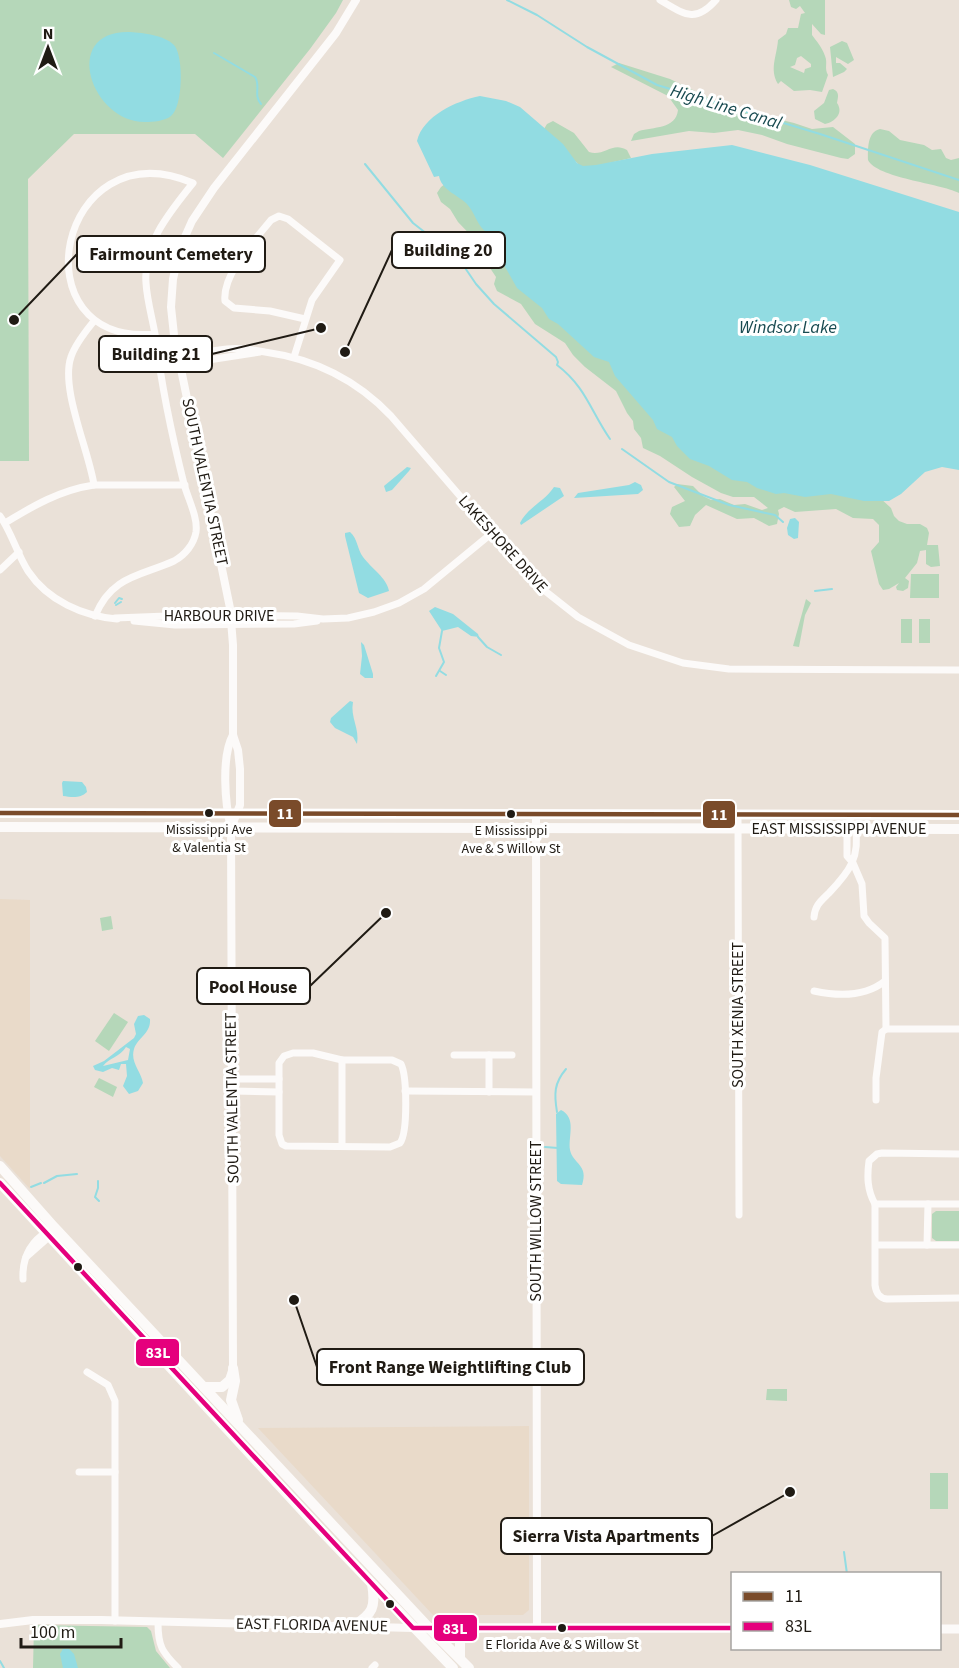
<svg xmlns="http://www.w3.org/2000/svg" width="959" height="1668" font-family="'Source Sans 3',sans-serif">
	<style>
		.built { fill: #e9dac9 }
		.green { fill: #b5d7b9; fill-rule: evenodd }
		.water { fill: #92dce2; fill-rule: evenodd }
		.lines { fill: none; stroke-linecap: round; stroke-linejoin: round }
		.stream { stroke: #92dce2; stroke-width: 2 }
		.minor { stroke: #fcfaf9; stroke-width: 7 }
		.tertiary { stroke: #fcfaf9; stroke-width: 8 }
		.secondary { stroke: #fcfaf9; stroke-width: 9 }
		.primary { stroke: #fcfaf9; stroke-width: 10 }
		.bus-1-casing { stroke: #fff; stroke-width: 9 }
		.bus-2-casing { stroke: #fff; stroke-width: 9 }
		.bus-1 { stroke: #7a4b2a; stroke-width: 4.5 }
		.bus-2 { stroke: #e5007d; stroke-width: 4.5 }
		.bus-dot { fill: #201b14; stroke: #fff; stroke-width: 2 }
		.labels { text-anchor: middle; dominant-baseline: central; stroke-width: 6; stroke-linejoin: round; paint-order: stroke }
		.bus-label { font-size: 14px; fill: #201b14; stroke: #fff }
		.street-label { font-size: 16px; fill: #201b14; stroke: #fff }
		.water-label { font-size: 18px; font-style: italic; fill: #184a50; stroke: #fff }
		.leader { fill: none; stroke: #201b14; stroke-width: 2 }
		.callout-dot { fill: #201b14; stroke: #fff; stroke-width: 2 }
		.callout { fill: #fff; stroke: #201b14; stroke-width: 2 }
		.callout-label { font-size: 18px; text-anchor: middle; font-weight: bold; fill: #201b14 }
		.line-badge { stroke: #fff; stroke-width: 2 }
		.badge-label { font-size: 16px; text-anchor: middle; font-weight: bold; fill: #fff }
	</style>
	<rect width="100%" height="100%" fill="#eae1d8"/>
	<g class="built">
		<path d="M0,899L30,900V1189L0,1156Z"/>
		<path d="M529,1426V1610L523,1615H433L258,1428Z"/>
	</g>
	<g class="green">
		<path d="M0,0H343L336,13L310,49L223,158L195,134H74L28,179L29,461H0Z"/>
		<path d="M789,0H825V35L821,34L812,24V35C817,42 822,47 825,56C828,63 824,68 828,75L822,92L810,90L794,91L781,81L778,84C769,69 777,56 778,40L786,34L788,28H798L801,14L805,13L800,6L796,9L791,7ZM801,56L811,64V67L805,69L804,73L790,67L795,65L797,58Z"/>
		<path d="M842,41L847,43L854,60L848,64L836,57V63H840L847,69L844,72L833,77L830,47Z"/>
		<path d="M619,63L670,79L726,106L794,123L812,129L833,127L855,144V154L848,159L841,158L787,144L762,135L738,130L714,133L689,131L631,141L634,134L639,131C653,127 676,129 678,110L668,96L611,67Z"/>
		<path d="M833,89C840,92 838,97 837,103C844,113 835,122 825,124L815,119L814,111L824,103L829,90Z"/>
		<path d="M553,121L574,133L589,152C604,157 612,141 627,150L631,158L583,169L544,129L547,124Z"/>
		<path d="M880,129L889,131L900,140L924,145L932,150L941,149L946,158L951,160L959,158V193C939,183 877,178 868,160C868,149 867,132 880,129Z"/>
		<path d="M445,184L458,190L501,250L607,360L823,491L879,497L891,508L894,516L899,521L907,524H920L927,528L929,533L927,545H938L940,566L931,567L926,564V550L920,551L917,563L905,578L909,581L908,588L903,591L897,590L896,587L899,583L889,589L883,590L879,584L871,551L879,542V525L873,519L853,518L836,509L795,512L784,507L778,510L779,514L777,524L769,526L754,518L737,519L706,505L695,515L690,526L679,527L670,514L672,507L685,501L674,487L677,484L693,486L703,496L711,500L720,499L734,505L745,504L762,510L768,508L754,497H733L721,493L692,477L660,456L643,448L641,438L634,429L633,421L627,413L616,391L585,367L573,355L565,343L535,324L521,304L497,291L494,284L496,277L490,268L483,248L458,222L450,209L441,202L437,193L441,187Z"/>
		<path d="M911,574H939V598H910Z"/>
		<path d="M806,599L811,603L805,615L799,647L793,646Z"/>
		<rect x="901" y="619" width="11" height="24"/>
		<rect x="919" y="619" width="11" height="24"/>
		<path d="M111,916L113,929L102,931L100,918Z"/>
		<path d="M114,1013L128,1022L109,1051L95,1041Z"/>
		<path d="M99,1078L117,1087L113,1097L94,1087Z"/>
		<path d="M936,1211H959V1241H936L932,1238V1214Z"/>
		<path d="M767,1389H787V1401L766,1400Z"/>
		<rect x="930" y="1473" width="18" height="36"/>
		<path d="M34,1625L147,1627L151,1631L156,1651L170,1668H33Z"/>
	</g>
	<g class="water">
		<path d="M130,32C144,33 164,35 174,45C184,56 183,107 171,116C165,121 153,122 145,122C91,122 60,30 130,32Z"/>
		<path d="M480,96L506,101L520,107L563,144L577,163L583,166L596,165L652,154L732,145L810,165L959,212V470L942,467L925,472L901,494L889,501H864L831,494L805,497L784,493L776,494L757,488L747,482L732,480L709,466L690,459L677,446L672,437L657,429L653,420L615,376L609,362L594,357L558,324L549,319L542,308L517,288L504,265L500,254L492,246L489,234C476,226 476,213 466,203C457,195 441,189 439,176L434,177L417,141C423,116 456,101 480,96Z"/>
		<path d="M407,467L411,468L409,471L392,490L386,492L384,486Z"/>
		<path d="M635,482L641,485L643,490L638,494L574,498L578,493L629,485Z"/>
		<path d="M554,487L560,488L564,496L521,525L520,523C527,508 545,501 554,487Z"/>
		<path d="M795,518L799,522L798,538L794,539L788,535L787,528L790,519Z"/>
		<path d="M350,532C358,539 357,549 363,557C371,568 387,578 389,591L368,598L359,593L345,536V533Z"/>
		<path d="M435,607L453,614L478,634L479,637L471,636L458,627L442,631L429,611Z"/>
		<path d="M361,642L364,645L373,674V678H365L360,674L362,656Z"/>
		<path d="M350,701L353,702C350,717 360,729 357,744L353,737L335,728L330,722L331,718Z"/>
		<path d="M63,781L82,782L86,787L87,792C80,799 71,797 63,796L62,783Z"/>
		<path d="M144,1015L150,1019C151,1034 138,1037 134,1049C130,1062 141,1071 143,1083L138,1091L129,1094L123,1086L127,1076L126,1064H121L119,1070L112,1068L103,1072L95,1070L93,1066L104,1061L134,1038L136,1034L134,1024L138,1016ZM126,1047L130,1049L128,1060L103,1066C109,1058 120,1057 126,1047Z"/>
		<path d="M561,1110C577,1118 568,1136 570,1150C573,1164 589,1165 582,1185L561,1184L557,1181L556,1114Z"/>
		<path d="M63,1649H69L74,1654L78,1668H63L60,1654Z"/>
	</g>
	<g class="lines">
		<g class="stream">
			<path d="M507,0L537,15L587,47L657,85L820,134L959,180"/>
			<path d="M214,53L255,77C261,86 253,95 261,104"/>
			<path d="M365,164L413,223L459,259L476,284L494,304L556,357L558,362L557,365C586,387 591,412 610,439"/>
			<path d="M622,449L669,482L729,505L775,515L783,522"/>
			<path d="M815,591L832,589"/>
			<path d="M115,603L119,598L122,599"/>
			<path d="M116,605L121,602"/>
			<path d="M478,637L487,647L501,655"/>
			<path d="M440,671L446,675"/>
			<path d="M436,676L444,662L439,648L442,631"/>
			<path d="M557,1112C554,1094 554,1083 566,1069"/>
			<path d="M545,1147L558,1148"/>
			<path d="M98,1181V1188L95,1197L99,1201"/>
			<path d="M44,1183L57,1176L77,1174"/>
			<path d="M31,1187L41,1183"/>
			<path d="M607,1525L635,1552"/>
			<path d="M844,1552L847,1574"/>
			<path d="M0,1661L4,1668"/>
		</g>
		<g class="minor">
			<path d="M660,0C684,14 695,24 716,0"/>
			<path d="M294,357L312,300L340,260L288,219L279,216L271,220C255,240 222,274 225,301L234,308L270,311L305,319"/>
			<path d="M179,362C191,354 205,352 219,350C235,347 249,349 265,352C315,359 356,379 391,416L535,583L578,617L629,645L683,663L729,669L959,670"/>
			<path d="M179,362L189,363L260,352"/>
			<path d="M94,485C89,451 60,388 71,357C75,344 86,331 94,321"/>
			<path d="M0,516C12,533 17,554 28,571C48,601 83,616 117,619"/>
			<path d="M5,523C33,506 60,490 94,485H185"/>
			<path d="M0,570L19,552"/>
			<path d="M95,616C112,575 141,576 174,561C185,555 194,544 196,532C198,517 188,499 184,484C172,436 162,390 156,340L155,334C152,317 147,300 146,283C143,243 170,212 193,183C57,126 15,347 155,334"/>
			<path d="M115,618L167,616L180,613L194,615L297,616L323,619L348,618L374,612L399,603L424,589L492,533"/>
			<path d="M134,621L175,625L294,624L317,621"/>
			<path d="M738,814L739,1215"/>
			<path d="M852,814L847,829V856L853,863L862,884L864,916L869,923L885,938L886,1029L882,1032L876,1078V1100"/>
			<path d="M814,917C815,905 821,901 829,893C849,872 861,857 855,826"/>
			<path d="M814,991C837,996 865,997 885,981"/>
			<path d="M886,1029H959"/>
			<path d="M293,1053H313L342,1060H392L401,1064C407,1076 408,1132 400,1143L390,1147L286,1146L282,1144L279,1135V1063L284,1056Z"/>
			<path d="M454,1055H512"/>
			<path d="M233,1079H279"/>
			<path d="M233,1091L279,1092"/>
			<path d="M405,1091L536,1092"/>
			<path d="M489,1092V1055"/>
			<path d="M342,1146V1060"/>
			<path d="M959,1154L882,1153L877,1154L869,1161C867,1176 867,1190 875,1204V1285C876,1293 879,1298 887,1299L959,1298"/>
			<path d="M875,1204H959"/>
			<path d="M876,1245H959"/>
			<path d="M927,1245L928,1204"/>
			<path d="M26,1257L51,1235"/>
			<path d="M23,1279C22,1258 30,1242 48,1231"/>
			<path d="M87,1372L108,1385L115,1401V1621"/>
			<path d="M79,1472H115"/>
			<path d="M158,1623C158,1646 162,1652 178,1668"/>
			<path d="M372,1668L375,1665"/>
		</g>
		<g class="tertiary">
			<path d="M233,735C221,757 225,804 231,828C231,1008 233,1188 233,1368"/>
			<path d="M536,813L537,1628"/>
			<path d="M231,828L240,805V769L238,750L233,735V645L230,608L174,335L171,307L173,279L180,248L192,221L214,188L336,33L356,0"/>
			<path d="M0,1624L33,1620H101L413,1628"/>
		</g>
		<g class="secondary">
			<path d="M424,1628H732"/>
			<path d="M940,1629H959"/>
		</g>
		<g class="primary">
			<path d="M0,813L959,815"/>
			<path d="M0,827L959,829"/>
			<path d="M0,1166L54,1227L429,1628L469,1668"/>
			<path d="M0,1183L313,1522L453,1668"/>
			<path d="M233,1368L235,1381L231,1400L238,1420"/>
			<path d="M204,1387H222L230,1380L233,1371"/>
			<path d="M353,1626C373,1614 376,1607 372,1584"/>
			<path d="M460,1658V1640L464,1636L478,1628"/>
		</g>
		<g class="bus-1-casing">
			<path id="bus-1" d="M0,813L959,815"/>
		</g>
		<g class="bus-2-casing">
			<path id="bus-2" d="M0,1183L413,1628H732"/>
		</g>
		<use href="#bus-1" class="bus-1"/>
		<use href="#bus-2" class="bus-2"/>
	</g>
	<g class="bus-dot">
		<circle cx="209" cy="813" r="5"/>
		<circle cx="511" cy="814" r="5"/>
		<circle cx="78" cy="1267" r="5"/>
		<circle cx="390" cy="1604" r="5"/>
		<circle cx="562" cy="1628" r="5"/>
	</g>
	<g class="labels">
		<g class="bus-label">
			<text x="209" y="830">Mississippi Ave<tspan x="209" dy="18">&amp; Valentia St</tspan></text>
			<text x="511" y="831">E Mississippi<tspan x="511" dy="18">Ave &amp; S Willow St</tspan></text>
			<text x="562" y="1645">E Florida Ave &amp; S Willow St</text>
		</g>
		<g class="street-label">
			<text transform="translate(205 482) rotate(78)">SOUTH VALENTIA STREET</text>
			<text transform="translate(503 544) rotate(48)">LAKESHORE DRIVE</text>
			<text x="219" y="616">HARBOUR DRIVE</text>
			<text x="839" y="829">EAST MISSISSIPPI AVENUE</text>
			<text transform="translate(738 1015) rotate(-90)">SOUTH XENIA STREET</text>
			<text transform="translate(232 1098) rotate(-91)">SOUTH VALENTIA STREET</text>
			<text transform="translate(536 1221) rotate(-90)">SOUTH WILLOW STREET</text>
			<text transform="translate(312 1625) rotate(1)">EAST FLORIDA AVENUE</text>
		</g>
		<g class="water-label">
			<text transform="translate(726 107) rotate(17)">High Line Canal</text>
			<text x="788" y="327">Windsor Lake</text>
		</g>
	</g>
	<path class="leader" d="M345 352L392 250M14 320L77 254M321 328L212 354M386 913L310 986M294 1300L317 1367M790 1492L712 1536"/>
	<g class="callout-dot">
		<circle cx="345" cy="352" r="6"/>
		<circle cx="14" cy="320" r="6"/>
		<circle cx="321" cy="328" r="6"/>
		<circle cx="386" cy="913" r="6"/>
		<circle cx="294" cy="1300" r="6"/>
		<circle cx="790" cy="1492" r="6"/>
	</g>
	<g class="callout">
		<rect x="392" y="232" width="113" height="36" rx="6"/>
		<rect x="77" y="236" width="188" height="36" rx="6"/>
		<rect x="99" y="336" width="113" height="36" rx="6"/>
		<rect x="197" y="968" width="113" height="36" rx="6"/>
		<rect x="317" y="1349" width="267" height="36" rx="6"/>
		<rect x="501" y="1518" width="211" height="36" rx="6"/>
	</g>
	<g class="callout-label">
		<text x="448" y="256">Building 20</text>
		<text x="171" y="260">Fairmount Cemetery</text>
		<text x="156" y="360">Building 21</text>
		<text x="253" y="993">Pool House</text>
		<text x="450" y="1373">Front Range Weightlifting Club</text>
		<text x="606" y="1542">Sierra Vista Apartments</text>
	</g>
	<g class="line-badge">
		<rect x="268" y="799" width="34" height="29" rx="6" fill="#7a4b2a"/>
		<rect x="702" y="800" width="34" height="29" rx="6" fill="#7a4b2a"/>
		<rect x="135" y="1338" width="45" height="29" rx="6" fill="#e5007d"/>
		<rect x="433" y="1614" width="45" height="28" rx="6" fill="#e5007d"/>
	</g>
	<g class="badge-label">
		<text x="285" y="819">11</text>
		<text x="719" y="820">11</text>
		<text x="158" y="1358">83L</text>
		<text x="455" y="1634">83L</text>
	</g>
	<rect x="731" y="1572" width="210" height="78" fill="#ffffff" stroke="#a6a4a1" stroke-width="1.5"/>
	<rect x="743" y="1592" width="30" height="9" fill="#7a4b2a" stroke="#a6a4a1" stroke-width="1.5"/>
	<text x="785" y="1602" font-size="18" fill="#201b14">11</text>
	<rect x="743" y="1622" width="30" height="9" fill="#e5007d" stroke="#a6a4a1" stroke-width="1.5"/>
	<text x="785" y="1632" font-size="18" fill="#201b14">83L</text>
	<g transform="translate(48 48)" stroke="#ffffff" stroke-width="4.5" paint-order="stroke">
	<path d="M0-4.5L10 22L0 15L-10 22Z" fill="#201b14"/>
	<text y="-9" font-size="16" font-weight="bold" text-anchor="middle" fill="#201b14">N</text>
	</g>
	<path d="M21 1638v9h100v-9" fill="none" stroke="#201b14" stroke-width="3"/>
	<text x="30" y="1638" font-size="18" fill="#201b14" stroke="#ffffff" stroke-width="4.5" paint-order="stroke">100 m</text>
</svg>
